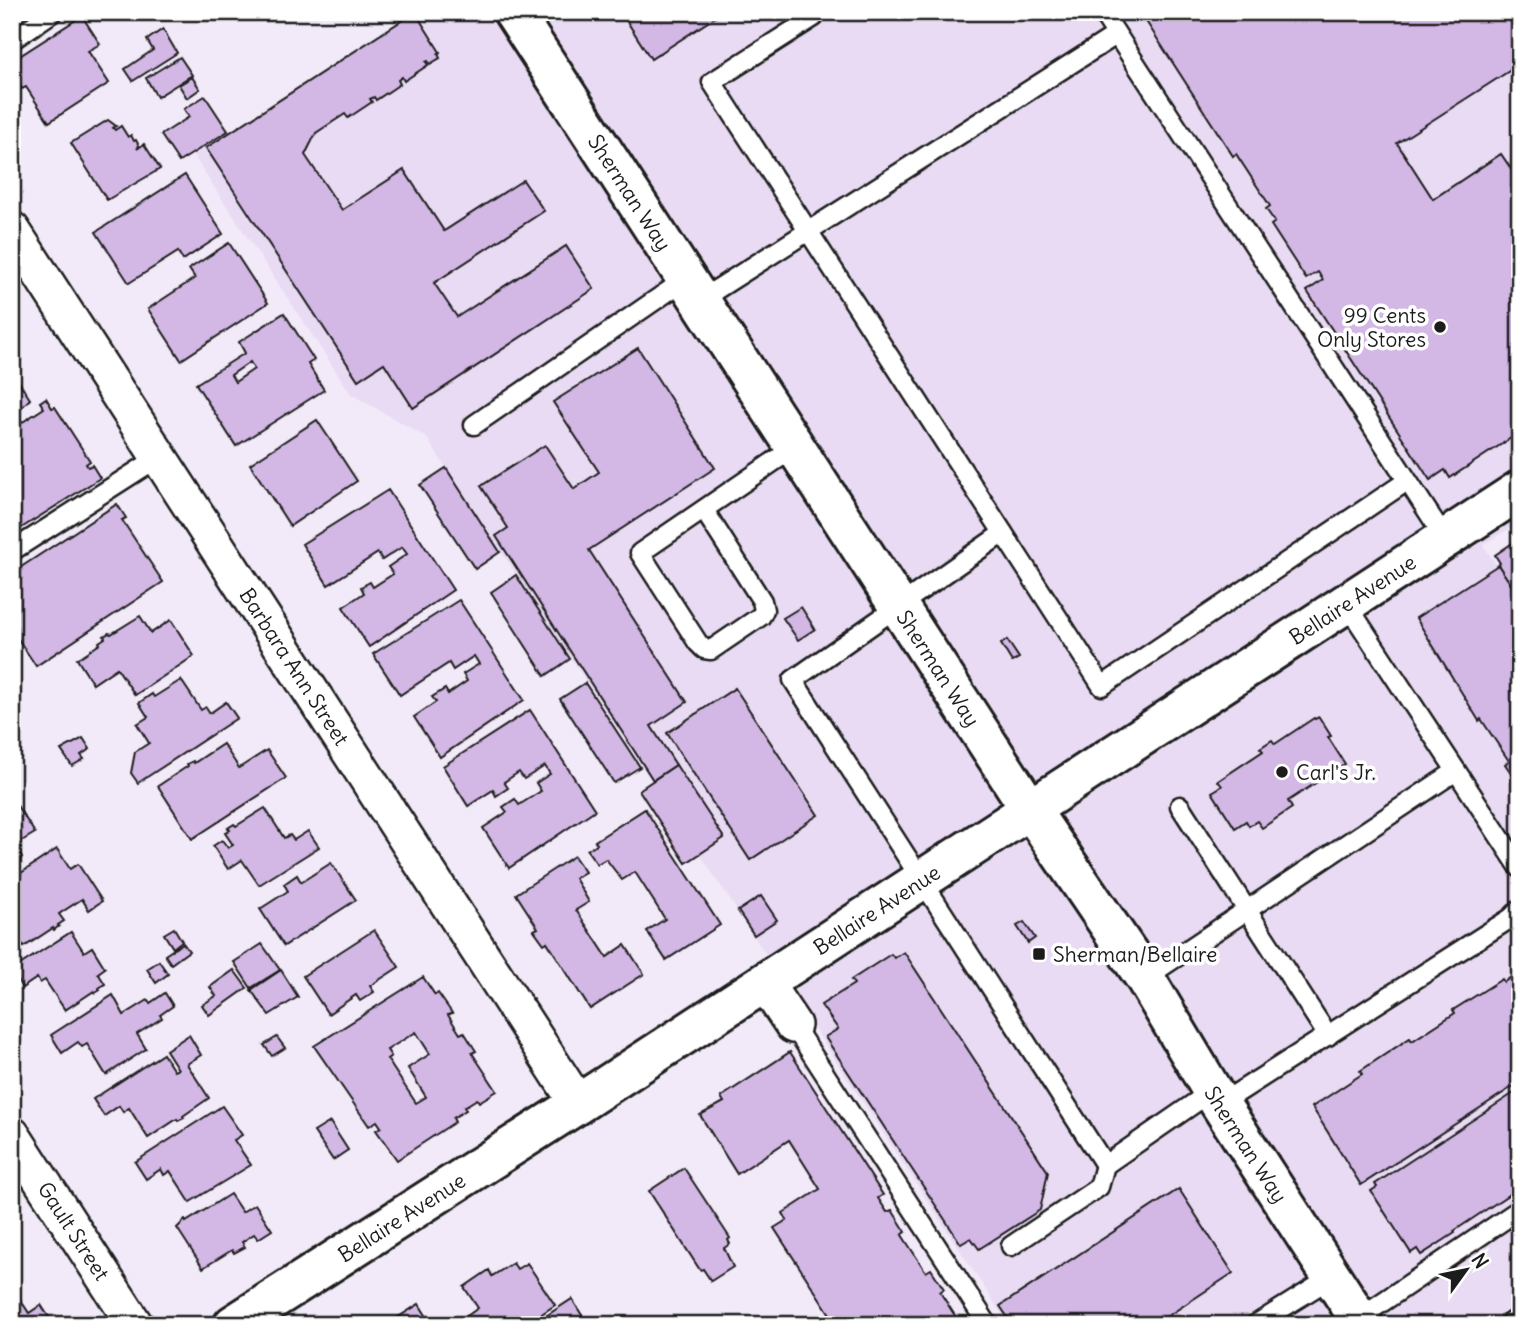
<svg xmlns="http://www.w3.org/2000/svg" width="1532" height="1337" font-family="Delius,sans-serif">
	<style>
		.built { fill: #e9dbf3 }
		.building { fill: #d3b8e6; stroke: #1c1c1c; stroke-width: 2; fill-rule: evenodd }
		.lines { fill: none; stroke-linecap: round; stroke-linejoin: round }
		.lane-casing { stroke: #1c1c1c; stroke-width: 23 }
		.street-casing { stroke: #1c1c1c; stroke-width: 40 }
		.secondary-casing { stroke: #1c1c1c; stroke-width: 44 }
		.primary-casing { stroke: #1c1c1c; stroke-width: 44 }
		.lane { stroke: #fff; stroke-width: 18 }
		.street { stroke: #fff; stroke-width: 35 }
		.secondary { stroke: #fff; stroke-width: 38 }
		.primary { stroke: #fff; stroke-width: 38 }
		.poi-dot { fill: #1c1c1c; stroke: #fff; stroke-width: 2.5 }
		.labels { text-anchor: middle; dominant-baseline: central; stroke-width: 7; stroke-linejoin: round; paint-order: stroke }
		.street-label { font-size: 21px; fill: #1c1c1c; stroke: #fff }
		.poi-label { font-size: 21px; fill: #1c1c1c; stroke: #fff; text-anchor: start }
	</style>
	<rect width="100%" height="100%" fill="#f2eaf8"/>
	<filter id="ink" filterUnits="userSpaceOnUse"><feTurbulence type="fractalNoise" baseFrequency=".0143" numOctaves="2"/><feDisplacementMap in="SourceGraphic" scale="14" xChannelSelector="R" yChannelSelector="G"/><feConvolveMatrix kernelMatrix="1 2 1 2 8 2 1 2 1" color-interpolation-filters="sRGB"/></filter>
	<g filter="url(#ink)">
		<path class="built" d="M421,12H1520V522L1483,545L1520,600V1325H1009L426,437L351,394L193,155Z"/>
		<g class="building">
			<path d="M12,12H49L12,36Z"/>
			<path d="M415,12L440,52L438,54L440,58L430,64L428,61L426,62L428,65L404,81L402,77L398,80L400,84L376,100L374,97L370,99L372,102L348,118L345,114L316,133L305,155L342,210L404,170L444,231L523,180L544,211L434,283L457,317L566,246L594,289L413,408L384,363L358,380L206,148Z"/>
			<path d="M621,12H723L651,59Z"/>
			<path d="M1140,12H1520V64L1397,143L1433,199L1501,154L1520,182V432L1450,478L1445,470L1430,480L1307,291L1323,280L1318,272L1306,279L1271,225L1275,222L1266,209L1270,206L1236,154L1233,156Z"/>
			<path d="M82,16L100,44L88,51L109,83L49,122L26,87L22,89L12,74L15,71L12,61Z"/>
			<path d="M163,29L177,53L133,81L125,69L153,50L147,40Z"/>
			<path d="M180,57L192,75L157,97L146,78Z"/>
			<path d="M192,77L200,89L187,98L179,85Z"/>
			<path d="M205,96L228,131L179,162L161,135L189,117L184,109Z"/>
			<path d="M108,120L116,126L113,128L115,130L121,126L128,137L131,135L134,141L136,140L139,146L137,149L144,144L160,169L107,200L71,143Z"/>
			<path d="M185,175L223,234L183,260L178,252L129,283L96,232Z"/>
			<path d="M229,243L268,303L181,360L148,309L195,278L189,269Z"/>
			<path d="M284,313L314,360L308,364L324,390L236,446L196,384L245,353L239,342ZM250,362L254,369L235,382L231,375Z"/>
			<path d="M638,348L715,468L589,550L687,702L651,726L676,765L653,780L496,536L508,528L481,486L545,445L574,489L599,472L553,402Z"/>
			<path d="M12,371L30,399L21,408L20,405L12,410Z"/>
			<path d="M46,398L52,408L55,407L90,461L86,464L88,467L92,465L100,478L12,534V429L44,408L40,402Z"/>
			<path d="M317,420L357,481L290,526L250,464Z"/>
			<path d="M446,468L500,552L475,569L420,485Z"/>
			<path d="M388,490L453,590L369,647L343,607L364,593L361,587L370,582L373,587L393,574L388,567L407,554L402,547L382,560L378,553L328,585L302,544Z"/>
			<path d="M117,504L126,518L122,520L163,582L36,666L12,630V573Z"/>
			<path d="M1520,538V598L1498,565L1500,563L1495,555Z"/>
			<path d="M1498,565L1520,598V786L1505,764L1509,761L1481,719L1479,721L1416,618Z"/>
			<path d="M516,575L570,659L545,676L491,592Z"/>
			<path d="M459,600L524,700L440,757L414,717L436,702L432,697L445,689L448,694L467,681L463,674L479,664L474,656L453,670L449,663L400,695L373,654Z"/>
			<path d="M801,607L815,629L798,640L783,618Z"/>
			<path d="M140,616L151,633L171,620L194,656L135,695L117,668L93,684L77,659L100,644L99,642L105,638L104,636L109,633L111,634Z"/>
			<path d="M1007,640L1019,658L1012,662L1001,644Z"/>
			<path d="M181,680L201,710L206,707L210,713L226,702L237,718L138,783L131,773L135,752L149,743L137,724L148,717L139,703L152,694L154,697Z"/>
			<path d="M585,683L640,767L614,783L560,699Z"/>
			<path d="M735,688L818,815L750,860L667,733Z"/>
			<path d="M530,710L595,810L509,868L483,828L507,812L503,807L515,799L519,805L541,791L536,783L550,774L545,766L524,779L519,772L504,782L508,788L496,796L493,790L468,806L443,766Z"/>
			<path d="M1319,717L1331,736L1328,737L1345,764L1288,801L1292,808L1262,828L1257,821L1249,826L1246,821L1235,828L1212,792L1222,786L1218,781L1263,751L1260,748L1272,740L1275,744L1314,718L1315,719Z"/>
			<path d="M83,738L90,749L81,755L84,759L72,766L61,750Z"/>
			<path d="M223,744L239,768L267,750L286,778L192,839L158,786L188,766L187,764L193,761L194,763Z"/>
			<path d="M676,765L724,838L686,863L639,790Z"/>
			<path d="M12,798L35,833L15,845L22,857L13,866Z"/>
			<path d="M265,808L284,838L290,835L294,840L308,831L319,847L259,885L242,860L228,869L213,846L222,840L228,848L233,845L225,833L230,830L228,828L234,824L236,826Z"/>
			<path d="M645,809L720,925L666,960L647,931L665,919L635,872L622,880L606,859L597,864L587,850L597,844L595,841Z"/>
			<path d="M57,849L70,869L78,864L102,901L89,910L82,899L59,914L64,921L58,925L59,926L54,930L53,928L24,947L12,929V879Z"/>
			<path d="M574,856L585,872L575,878L589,902L576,910L607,957L625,945L644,974L590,1009L547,942L544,944L534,930L538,928L516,894Z"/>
			<path d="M331,863L356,900L284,946L260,909L288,891L284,884L297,875L301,882Z"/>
			<path d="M761,896L777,920L754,935L738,911Z"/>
			<path d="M1024,922L1035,938L1028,943L1017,926Z"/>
			<path d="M174,928L182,941L173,948L164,934Z"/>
			<path d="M374,930L399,967L370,986L374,992L360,1001L356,995L328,1014L303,976Z"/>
			<path d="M71,932L84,952L92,947L105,968L98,973L105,984L99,988L100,990L95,993L94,991L65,1010L45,980L40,983L37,978L22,988L12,970Z"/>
			<path d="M183,943L189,951L171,964L165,955Z"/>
			<path d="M262,944L280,970L251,988L234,962Z"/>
			<path d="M904,952L1048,1172L1040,1210L979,1249L971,1238L961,1244L825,1037L838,1029L821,1005L854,984L851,980L891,954L894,958Z"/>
			<path d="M159,961L168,974L156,983L147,969Z"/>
			<path d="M234,970L247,988L209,1015L202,1005L216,996L210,987Z"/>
			<path d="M281,970L298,997L269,1015L251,990Z"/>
			<path d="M1520,971V1082L1361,1185L1312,1107L1362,1074L1360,1071L1410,1038L1412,1041L1455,1013L1453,1010L1502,979L1504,982Z"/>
			<path d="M423,977L435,995L438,993L452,1013L448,1015L460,1034L464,1032L476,1051L472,1053L497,1091L479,1102L477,1099L464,1107L466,1110L453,1118L455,1122L397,1160L376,1130L381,1127L377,1121L369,1126L314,1046ZM416,1032L430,1054L408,1068L426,1097L416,1103L387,1059L391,1056L387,1050Z"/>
			<path d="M165,993L173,1006L160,1015L162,1018L137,1034L146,1049L106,1075L87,1044L82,1047L78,1042L62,1053L51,1035L113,995L124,1015L148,1000L150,1003Z"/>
			<path d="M189,1035L201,1055L187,1064L209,1098L183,1116L184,1118L178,1121L177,1119L148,1138L129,1108L123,1112L119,1106L104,1116L93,1099L163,1054L174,1071L178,1069L166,1050Z"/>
			<path d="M277,1037L285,1048L272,1056L264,1045Z"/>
			<path d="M790,1052L883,1195L878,1198L887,1212L892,1210L906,1232L902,1235L926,1272L931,1269L944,1289L940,1292L959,1322L963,1320L966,1325H837L774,1228L787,1220L783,1213L820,1189L789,1140L737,1174L700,1115L724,1102L721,1097Z"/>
			<path d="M1520,1089V1187L1454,1231L1455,1233L1421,1255L1417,1249L1411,1253L1371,1191L1377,1187L1375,1184Z"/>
			<path d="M222,1106L242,1135L234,1140L251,1165L190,1202L170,1171L164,1175L161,1169L146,1179L135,1162Z"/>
			<path d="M330,1122L348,1150L333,1160L314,1132Z"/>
			<path d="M684,1168L730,1238L728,1240L730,1244L724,1248L733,1267L711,1281L703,1269L700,1270L649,1191Z"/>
			<path d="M1179,1189L1233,1273L1154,1325H1013L1000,1306Z"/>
			<path d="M230,1194L242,1212L255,1204L272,1230L258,1239L254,1234L242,1242L245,1247L234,1253L232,1250L203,1268L177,1228L185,1220L186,1222Z"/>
			<path d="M513,1263L517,1269L527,1263L555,1305L525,1325H472L467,1316L478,1308L464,1287L489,1270L492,1276Z"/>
			<path d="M12,1287L29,1313L41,1305L54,1325H12Z"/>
			<path d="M572,1299L588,1325H552L546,1316Z"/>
			<path d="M419,1304L432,1325H435H386Z"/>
		</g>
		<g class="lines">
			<g class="lane-casing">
				<g id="lane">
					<path d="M811,12L814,17L712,82L1102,686L1407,481"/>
					<path d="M1102,12L1445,538"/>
					<path d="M12,40L53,12"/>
					<path d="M700,300L1116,35"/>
					<path d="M474,425L686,279"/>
					<path d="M704,510L762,601L764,610L761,616L711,650L704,649L698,643L640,553L795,447"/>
					<path d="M1003,533L793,680L1105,1165L1212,1091"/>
					<path d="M12,551L159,457"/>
					<path d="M1346,603L1520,868"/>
					<path d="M1180,806L1328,1036"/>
					<path d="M1145,978L1456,771"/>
					<path d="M793,1025L988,1325"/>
					<path d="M1220,1104L1511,918L1520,909"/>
					<path d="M1011,1246L1099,1187L1105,1165"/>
					<path d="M1359,1318L1520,1209"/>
					<path d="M1255,1325L1332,1277"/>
					<path d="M1507,1325L1520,1316"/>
				</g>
			</g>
			<g class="street-casing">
				<g id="street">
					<path id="s1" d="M12,230L578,1104"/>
					<path d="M764,982L793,1025"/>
					<path id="s2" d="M12,1135L135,1325"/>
				</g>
			</g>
			<g class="secondary-casing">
				<g id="secondary">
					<path id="s3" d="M233,1325L578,1104L1520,490"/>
				</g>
			</g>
			<g class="primary-casing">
				<g id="primary">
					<path id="s4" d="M513,12L1030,809L1145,978L1220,1104L1363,1325"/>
				</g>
			</g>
			<use href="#lane" class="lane"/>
			<use href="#street" class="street"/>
			<use href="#secondary" class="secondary"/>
			<use href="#primary" class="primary"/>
		</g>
	</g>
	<g class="poi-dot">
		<circle cx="1440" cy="327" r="7"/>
		<circle cx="1282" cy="772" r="7"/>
		<rect x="1032" y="947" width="14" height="14" rx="3.5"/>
	</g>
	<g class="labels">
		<g class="street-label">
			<text stroke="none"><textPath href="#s4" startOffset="215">Sherman Way</textPath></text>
			<text stroke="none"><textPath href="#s3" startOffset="1334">Bellaire Avenue</textPath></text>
			<text stroke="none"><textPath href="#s1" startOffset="520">Barbara Ann Street</textPath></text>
			<text stroke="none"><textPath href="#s4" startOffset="782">Sherman Way</textPath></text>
			<text stroke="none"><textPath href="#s3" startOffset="766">Bellaire Avenue</textPath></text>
			<text stroke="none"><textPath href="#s4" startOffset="1349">Sherman Way</textPath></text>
			<text stroke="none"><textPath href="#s3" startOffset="200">Bellaire Avenue</textPath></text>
			<text stroke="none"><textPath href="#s2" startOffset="114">Gault Street</textPath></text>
		</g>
		<g class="poi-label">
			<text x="1426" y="315" text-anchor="end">99 Cents<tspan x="1426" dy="24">Only Stores</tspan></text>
			<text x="1296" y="772">Carl's Jr.</text>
			<text x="1053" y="954">Sherman/Bellaire</text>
		</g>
	</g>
	<rect width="1532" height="1337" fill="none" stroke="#fff" stroke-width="42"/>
	<rect x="21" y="21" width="1490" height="1295" fill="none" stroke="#1c1c1c" stroke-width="2.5" filter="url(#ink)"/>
	<g transform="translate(1466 1270) rotate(57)" stroke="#ffffff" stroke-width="5" paint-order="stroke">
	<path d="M0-5L12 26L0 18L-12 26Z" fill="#1c1c1c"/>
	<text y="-10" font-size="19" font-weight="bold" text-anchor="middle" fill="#1c1c1c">N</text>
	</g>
</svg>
